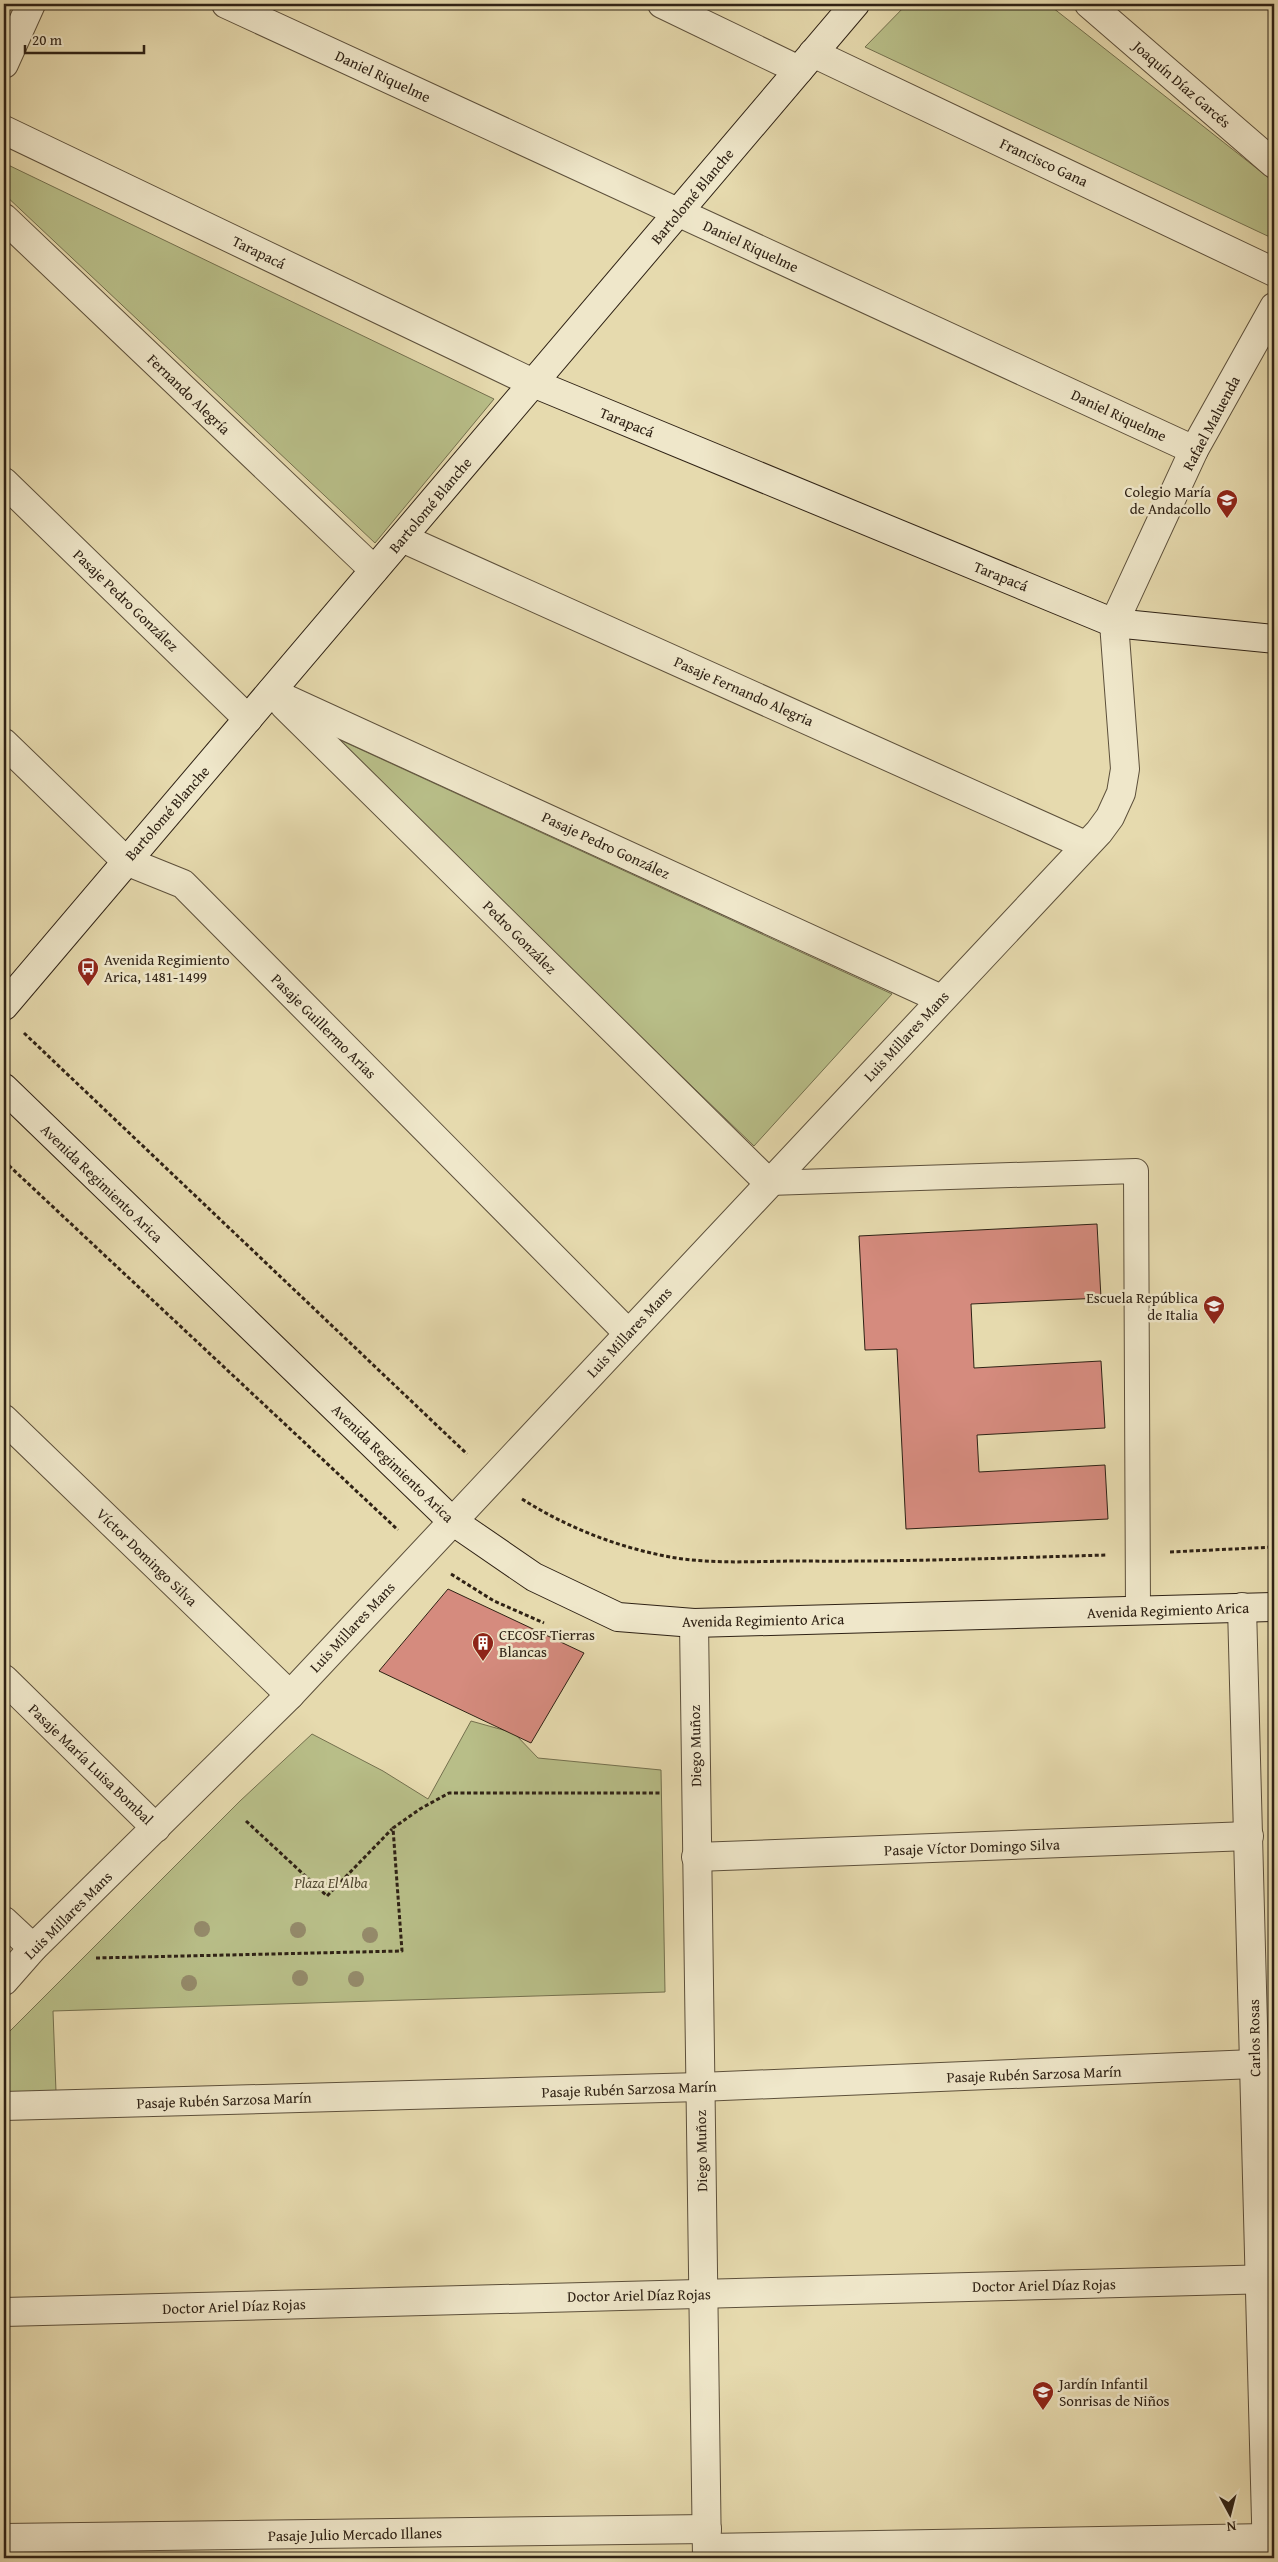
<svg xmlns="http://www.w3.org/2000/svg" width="1278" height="2562" font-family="'Gentium Book Plus',serif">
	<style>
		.green { fill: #b8be88; stroke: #74704e }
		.building { fill: #d58b7e; stroke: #2f2215 }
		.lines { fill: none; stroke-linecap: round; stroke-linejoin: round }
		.lane-casing { stroke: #5d503b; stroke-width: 26 }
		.street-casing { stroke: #5d503b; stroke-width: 30 }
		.secondary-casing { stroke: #2f2215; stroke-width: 30 }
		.path { stroke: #2f2215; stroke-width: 3; stroke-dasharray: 4 2.5; stroke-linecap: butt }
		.lane { stroke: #efe7ca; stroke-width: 24 }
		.street { stroke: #efe7ca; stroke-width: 28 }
		.secondary { stroke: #efe7ca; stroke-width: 28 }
		.tree { fill: #948a6a }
		.labels { text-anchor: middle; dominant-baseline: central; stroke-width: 5; stroke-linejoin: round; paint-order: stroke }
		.street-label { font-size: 15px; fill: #2f2215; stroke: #efe7ca }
		.poi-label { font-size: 15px; fill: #2f2215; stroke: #efe7ca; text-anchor: start }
		.park-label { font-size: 15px; font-style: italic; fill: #514932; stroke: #efe7ca }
	</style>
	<rect width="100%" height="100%" fill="#e6daae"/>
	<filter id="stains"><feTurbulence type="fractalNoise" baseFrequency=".004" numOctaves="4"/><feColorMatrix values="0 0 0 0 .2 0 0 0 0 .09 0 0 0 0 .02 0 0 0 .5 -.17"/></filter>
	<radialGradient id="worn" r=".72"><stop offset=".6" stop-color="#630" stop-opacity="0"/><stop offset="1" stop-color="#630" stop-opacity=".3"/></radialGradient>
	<g class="green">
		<path d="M907,4H1048L1274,182V239L865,47Z"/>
		<path d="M4,163L494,399L375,543L4,194Z"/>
		<path d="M327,734L892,994L754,1146Z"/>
		<path d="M471,1721L514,1733L538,1758L661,1770L665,1992L53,2011L56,2092L4,2093V2037L240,1801L312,1734L383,1771L428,1799Z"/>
	</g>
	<g class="building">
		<path d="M1097,1224L1101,1298L971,1304L974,1368L1101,1361L1105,1428L977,1435L979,1472L1105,1465L1108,1519L906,1529L897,1349L865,1350L859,1236Z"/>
		<path d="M448,1589L584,1653L531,1743L379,1671Z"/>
	</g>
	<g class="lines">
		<g class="lane-casing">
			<path id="lane" d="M769,1183L1136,1171L1138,1610"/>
		</g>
		<g class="street-casing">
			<g id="street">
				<path d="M226,4L1194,450"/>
				<path d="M662,4L799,70"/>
				<path d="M1089,4L1274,164"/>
				<path d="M813,53L1274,272"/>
				<path d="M4,64L31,4"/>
				<path d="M4,130L533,383"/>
				<path d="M4,218L374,570"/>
				<path d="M4,482L248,719"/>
				<path d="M402,538L1085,845"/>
				<path d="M271,692L941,999"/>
				<path d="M284,705L769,1183"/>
				<path d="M4,743L126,861L183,884L628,1333"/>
				<path d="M4,1419L290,1695"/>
				<path d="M1242,1607L1267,2558"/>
				<path d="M694,1623L707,2558"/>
				<path d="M4,1679L156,1828"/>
				<path d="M696,1857L1249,1836"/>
				<path d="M4,1921L33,1948"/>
				<path d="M4,1981L33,1948L290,1695L1099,832L1110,817L1121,793L1125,769L1114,623L1194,450L1274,307"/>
				<path d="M4,2106L700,2087L1254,2064"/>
				<path d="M4,2312L1274,2279"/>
				<path d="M4,2538L707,2529"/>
				<path d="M707,2548L1267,2538"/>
			</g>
		</g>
		<g class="secondary-casing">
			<g id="secondary">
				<path d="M533,383L1114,623L1274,639"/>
				<path d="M4,1006L855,4"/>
				<path d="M4,1088L451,1520L534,1577L618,1617L694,1623L1274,1607"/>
			</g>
		</g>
		<g class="path">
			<path d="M24,1033L467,1454"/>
			<path d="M4,1161L398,1530"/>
			<path d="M522,1499C566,1527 615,1546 665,1556C709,1565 756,1561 801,1561C903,1562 1004,1558 1106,1555"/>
			<path d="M1170,1552L1274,1547"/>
			<path d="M451,1574L494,1601L544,1623"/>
			<path d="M246,1821L327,1896L392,1829"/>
			<path d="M96,1958L402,1951L393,1828L420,1809L449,1793H661"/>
		</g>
		<use href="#lane" class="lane"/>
		<use href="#street" class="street"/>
		<use href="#secondary" class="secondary"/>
	</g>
	<g class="tree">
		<circle cx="202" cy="1929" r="8"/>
		<circle cx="298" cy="1930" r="8"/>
		<circle cx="370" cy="1935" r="8"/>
		<circle cx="300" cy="1978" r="8"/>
		<circle cx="356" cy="1979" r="8"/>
		<circle cx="189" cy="1983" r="8"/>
	</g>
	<defs>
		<g id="school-pin" transform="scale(1.125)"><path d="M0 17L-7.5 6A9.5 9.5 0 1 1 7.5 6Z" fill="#8f2418" stroke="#efe7ca"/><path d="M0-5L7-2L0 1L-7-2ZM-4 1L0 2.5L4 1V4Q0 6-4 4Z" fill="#fff"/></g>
		<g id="bus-pin" transform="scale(1.125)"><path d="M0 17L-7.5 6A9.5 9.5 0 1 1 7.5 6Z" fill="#8f2418" stroke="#efe7ca"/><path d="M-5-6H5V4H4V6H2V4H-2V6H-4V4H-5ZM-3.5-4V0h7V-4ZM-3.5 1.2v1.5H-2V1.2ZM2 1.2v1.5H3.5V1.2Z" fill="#fff"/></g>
		<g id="building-pin" transform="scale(1.125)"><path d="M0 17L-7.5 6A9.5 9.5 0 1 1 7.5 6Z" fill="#8f2418" stroke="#efe7ca"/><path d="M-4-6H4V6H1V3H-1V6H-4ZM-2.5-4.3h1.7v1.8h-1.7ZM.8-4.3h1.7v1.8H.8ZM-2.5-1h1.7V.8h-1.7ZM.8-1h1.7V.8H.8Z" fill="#fff"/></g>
	</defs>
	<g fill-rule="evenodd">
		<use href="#school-pin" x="1227" y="500"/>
		<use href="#bus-pin" x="88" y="968"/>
		<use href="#school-pin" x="1214" y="1306"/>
		<use href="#building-pin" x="483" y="1643"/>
		<use href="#school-pin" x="1043" y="2392"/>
	</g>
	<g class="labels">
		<g class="street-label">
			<text transform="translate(383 76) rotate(25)">Daniel Riquelme</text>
			<text transform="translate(1182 84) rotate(41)">Joaquín Díaz Garcés</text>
			<text transform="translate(1044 162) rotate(25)">Francisco Gana</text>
			<text transform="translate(692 196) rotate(-50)">Bartolomé Blanche</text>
			<text transform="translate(751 246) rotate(25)">Daniel Riquelme</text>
			<text transform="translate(259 252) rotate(26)">Tarapacá</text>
			<text transform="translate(189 394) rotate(44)">Fernando Alegría</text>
			<text transform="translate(1119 415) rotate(25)">Daniel Riquelme</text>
			<text transform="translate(627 422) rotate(22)">Tarapacá</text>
			<text transform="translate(1211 423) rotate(-62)">Rafael Maluenda</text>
			<text transform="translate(430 505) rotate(-50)">Bartolomé Blanche</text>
			<text transform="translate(1001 576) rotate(22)">Tarapacá</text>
			<text transform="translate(126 600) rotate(44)">Pasaje Pedro González</text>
			<text transform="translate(744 691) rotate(24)">Pasaje Fernando Alegria</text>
			<text transform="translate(167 813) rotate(-49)">Bartolomé Blanche</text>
			<text transform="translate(606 845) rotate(25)">Pasaje Pedro González</text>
			<text transform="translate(520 937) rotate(45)">Pedro González</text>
			<text transform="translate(324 1026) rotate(45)">Pasaje Guillermo Arias</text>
			<text transform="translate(906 1036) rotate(-47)">Luis Millares Mans</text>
			<text transform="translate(102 1183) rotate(44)">Avenida Regimiento Arica</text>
			<text transform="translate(629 1332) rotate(-47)">Luis Millares Mans</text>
			<text transform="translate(393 1463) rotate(44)">Avenida Regimiento Arica</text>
			<text transform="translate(147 1557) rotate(44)">Víctor Domingo Silva</text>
			<text transform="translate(1168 1610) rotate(-2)">Avenida Regimiento Arica</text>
			<text transform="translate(763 1620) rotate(-1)">Avenida Regimiento Arica</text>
			<text transform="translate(352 1627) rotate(-47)">Luis Millares Mans</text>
			<text transform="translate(695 1746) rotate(-91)">Diego Muñoz</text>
			<text transform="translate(91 1764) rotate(44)">Pasaje María Luisa Bombal</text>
			<text transform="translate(972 1847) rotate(-2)">Pasaje Víctor Domingo Silva</text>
			<text transform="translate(68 1915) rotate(-45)">Luis Millares Mans</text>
			<text transform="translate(1254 2038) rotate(-91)">Carlos Rosas</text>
			<text transform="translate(1034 2074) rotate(-2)">Pasaje Rubén Sarzosa Marín</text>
			<text transform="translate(629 2089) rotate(-2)">Pasaje Rubén Sarzosa Marín</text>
			<text transform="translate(224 2100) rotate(-2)">Pasaje Rubén Sarzosa Marín</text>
			<text transform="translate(701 2151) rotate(-91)">Diego Muñoz</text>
			<text transform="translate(1044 2285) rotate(-1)">Doctor Ariel Díaz Rojas</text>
			<text transform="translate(639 2295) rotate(-1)">Doctor Ariel Díaz Rojas</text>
			<text transform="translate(234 2306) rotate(-2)">Doctor Ariel Díaz Rojas</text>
			<text transform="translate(355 2534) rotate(-1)">Pasaje Julio Mercado Illanes</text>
		</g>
		<g class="poi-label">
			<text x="1211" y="491" text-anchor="end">Colegio María<tspan x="1211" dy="17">de Andacollo</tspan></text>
			<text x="104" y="959">Avenida Regimiento<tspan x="104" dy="17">Arica, 1481-1499</tspan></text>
			<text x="1198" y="1297" text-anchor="end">Escuela República<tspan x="1198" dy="17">de Italia</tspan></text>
			<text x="499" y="1634">CECOSF Tierras<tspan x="499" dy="17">Blancas</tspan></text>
			<text x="1059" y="2383">Jardín Infantil<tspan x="1059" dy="17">Sonrisas de Niños</tspan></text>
		</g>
		<g class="park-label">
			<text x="331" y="1882">Plaza El Alba</text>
		</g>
	</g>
	<rect width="1278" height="2562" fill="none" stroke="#e6daae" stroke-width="20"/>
	<rect x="5" y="5" width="1268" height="2552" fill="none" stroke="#2f2215" stroke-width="2.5"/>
	<rect x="10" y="10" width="1258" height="2542" fill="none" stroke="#2f2215"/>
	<g transform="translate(1230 2514) rotate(173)" stroke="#efe7ca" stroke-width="4" paint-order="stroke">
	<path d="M0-4L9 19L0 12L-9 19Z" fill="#2f2215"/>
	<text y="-8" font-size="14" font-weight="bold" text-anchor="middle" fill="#2f2215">N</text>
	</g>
	<path d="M25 45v8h119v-8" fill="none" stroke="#2f2215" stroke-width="2.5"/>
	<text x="32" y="45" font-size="15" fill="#2f2215" stroke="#efe7ca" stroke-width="4" paint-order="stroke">20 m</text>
	<rect width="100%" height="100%" filter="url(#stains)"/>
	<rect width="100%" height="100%" fill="url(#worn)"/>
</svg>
